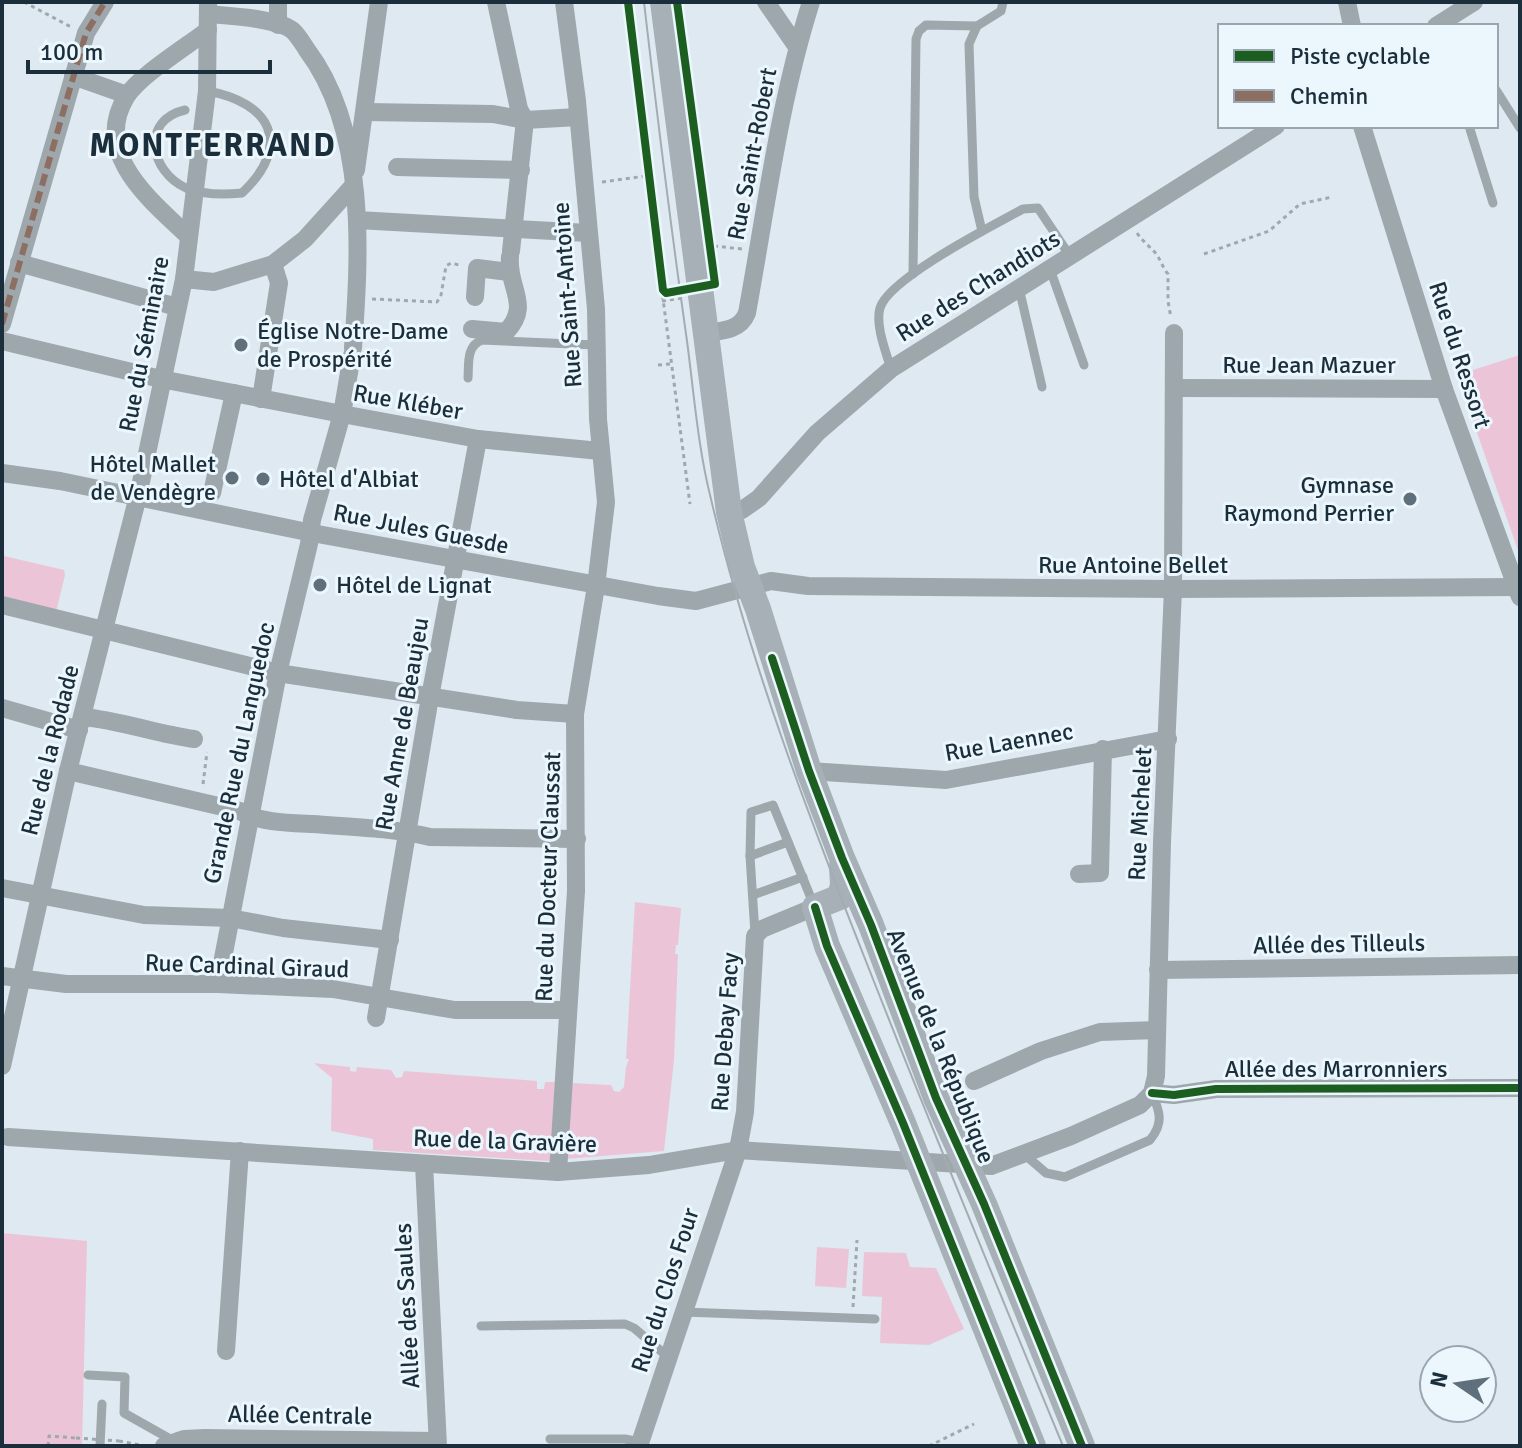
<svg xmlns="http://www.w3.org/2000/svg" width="1522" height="1448" font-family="Signika,sans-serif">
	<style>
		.green { fill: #ebc5d7 }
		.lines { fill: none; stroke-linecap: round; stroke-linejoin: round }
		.path { stroke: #9fa8ae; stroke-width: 3; stroke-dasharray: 4 4; stroke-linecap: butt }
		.service { stroke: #9da7ac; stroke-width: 9 }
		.minor { stroke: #9da7ac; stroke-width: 18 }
		.secondary { stroke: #a7b0b6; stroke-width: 26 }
		.tram { stroke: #a2acb2; stroke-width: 2 }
		.path-bridge { stroke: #9fa8ae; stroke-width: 3; stroke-dasharray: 4 4; stroke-linecap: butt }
		.quiet { stroke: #8d6e63; stroke-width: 6; stroke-dasharray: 12 6; stroke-linecap: butt }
		.cycleway-casing { stroke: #ecf6fd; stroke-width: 13 }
		.cycleway { stroke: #1b5e20; stroke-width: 8 }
		.poi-dot { fill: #5f6f7b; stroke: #ecf6fd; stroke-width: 3 }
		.labels { text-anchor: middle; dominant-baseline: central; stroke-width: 6; stroke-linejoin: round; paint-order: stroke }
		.street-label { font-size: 24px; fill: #1a2e3c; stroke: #ecf6fd }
		.poi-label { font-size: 24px; fill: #1a2e3c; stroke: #ecf6fd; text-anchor: start }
		.district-label { font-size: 32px; font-weight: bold; letter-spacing: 2px; fill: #1a2e3c; stroke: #ecf6fd }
	</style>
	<rect width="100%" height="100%" fill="#dee9f1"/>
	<g class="green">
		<path d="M1520,355V556L1457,375Z"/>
		<path d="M4,556L64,570L65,575L56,612L2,600Z"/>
		<path d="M635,902L681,908L678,945H676L675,954H678L674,1060L664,1151L565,1159L571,1083L611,1085L614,1091L619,1092L624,1087L626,1067L629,1059H626Z"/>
		<path d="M314,1063L350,1067V1071L356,1072L357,1067L391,1070L396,1078L402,1077L404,1071L537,1081V1089H544L545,1082H555L550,1161L373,1150V1139L331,1131L332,1078Z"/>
		<path d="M2,1233L87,1241L82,1446H2Z"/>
		<path d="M817,1247L849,1249L846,1288L815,1286Z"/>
		<path d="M864,1252L906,1253L910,1267L936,1268L964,1329L929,1345L880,1343L882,1297L862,1296Z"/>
	</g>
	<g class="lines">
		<g class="path">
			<path d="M24,2L71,27"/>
			<path d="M624,2L690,504"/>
			<path d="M602,182L646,176"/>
			<path d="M1137,233C1143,242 1151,247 1157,255C1161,261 1163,268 1168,274V301L1171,318"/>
			<path d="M714,246L742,249"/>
			<path d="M1204,254L1269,231L1300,204L1332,197"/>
			<path d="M372,299L437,302L441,295L446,266L451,263L459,265"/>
			<path d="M662,301L682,298"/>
			<path d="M658,365L670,364"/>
			<path d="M203,784L207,752"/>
			<path d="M853,1307L857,1240"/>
			<path d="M119,1441L146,1446"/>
			<path d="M48,1446L49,1436L76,1438"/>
			<path d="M929,1446L974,1424"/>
		</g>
		<g class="service">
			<path d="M1496,90L1520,128"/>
			<path d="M185,110C140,120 150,172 186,188C204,195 224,195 242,193C293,145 271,102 207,91"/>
			<path d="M1469,126L1493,203"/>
			<path d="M982,231L974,197L969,44L977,26L1001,11L1003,2"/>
			<path d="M1050,269L1084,365"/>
			<path d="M913,274L916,39L919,31L926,25L977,26"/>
			<path d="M1019,288L1042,387"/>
			<path d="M891,369C886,352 875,325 880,308C889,278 994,225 1023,209L1038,208L1070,256"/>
			<path d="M468,378C469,364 466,346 482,340L596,345"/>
			<path d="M750,856L788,842"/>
			<path d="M753,895L803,877"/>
			<path d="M755,934L750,856L751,812L773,805L813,903"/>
			<path d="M1024,1154L1046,1173L1065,1177L1150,1140C1164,1123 1160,1112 1152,1093"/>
			<path d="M684,1312L875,1319"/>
			<path d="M481,1326L625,1324L634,1328L668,1357"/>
			<path d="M88,1375L125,1377L124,1413L172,1440"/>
			<path d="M550,1439H625L640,1442"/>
			<path d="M100,1446L102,1404"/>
		</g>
		<g class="minor">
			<path d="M278,2V25"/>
			<path d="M496,2L519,109L525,120L511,251"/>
			<path d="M766,2L797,47"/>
			<path d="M1347,2L1352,26"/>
			<path d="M208,14C229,16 276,18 292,30C298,35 303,44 307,50C367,130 360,253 353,348"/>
			<path d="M1436,26L1474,2"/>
			<path d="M73,76L127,95"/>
			<path d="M366,112L493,114L525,120L578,117"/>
			<path d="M1362,126L1444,389L1520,597"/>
			<path d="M397,167L521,170"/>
			<path d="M356,170L379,2"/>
			<path d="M357,220L588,233"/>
			<path d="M189,237C153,202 91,155 126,97C140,75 186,47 208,30"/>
			<path d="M19,263L177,307"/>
			<path d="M184,279L214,282L273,264L305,239L353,186"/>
			<path d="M475,297L477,268L509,272"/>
			<path d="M2,324L86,33L105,2"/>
			<path d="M472,329L506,332C532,305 507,288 510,257"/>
			<path d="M704,333C721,331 740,331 747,313C766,209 779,103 811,2"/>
			<path d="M2,341L161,379L342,414L478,439L600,451"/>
			<path d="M1174,388L1444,389"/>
			<path d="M261,399L279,283L273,264"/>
			<path d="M2,473L60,481L312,533L658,596L696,601L771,581L808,586L1173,589L1517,587"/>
			<path d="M212,493L234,393"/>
			<path d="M729,512L742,510L759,498L817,433L891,369L1276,126"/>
			<path d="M2,605L278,673L517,710L575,714"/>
			<path d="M2,708L79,730"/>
			<path d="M82,717C120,720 156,734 194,739"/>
			<path d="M68,771L240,811C260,823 290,823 313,824C352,827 392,828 430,837L577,839"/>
			<path d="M809,771L946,780L1168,739"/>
			<path d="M1079,874L1100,873L1103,749"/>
			<path d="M2,888L144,915L230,918L283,928L390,940"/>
			<path d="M1158,970L1520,965"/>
			<path d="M2,976L66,984H218L333,989L455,1010H568"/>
			<path d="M218,984L278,673L309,544L312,520L342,414L352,355"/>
			<path d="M376,1018L430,697L478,439"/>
			<path d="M2,1066L68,771L138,496L184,279L207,91L208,2"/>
			<path d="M974,1081L1041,1051L1100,1032L1157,1030"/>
			<path d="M1152,1093L1174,1095L1216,1089L1520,1088"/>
			<path d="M8,1137L558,1172L649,1165L738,1150L991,1166L1071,1136L1140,1105L1152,1093L1156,1076L1162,842L1173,589L1174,333"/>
			<path d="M424,1164L438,1446"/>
			<path d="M558,1172L576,891L575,714L596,586L606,502L598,419L596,309L577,101L564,2"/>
			<path d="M226,1351L240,1151"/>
			<path d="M164,1446L184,1439L205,1438L437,1441"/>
			<path d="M639,1446L738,1150L745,1112L755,936L762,929L815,907"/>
		</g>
		<g class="secondary">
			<path d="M663,2L729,512L742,567L758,609L809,771L842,858L871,925L936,1098L984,1204L1082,1446"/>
			<path d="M842,866L843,885L840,897L815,907L827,946L903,1123L1033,1446"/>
		</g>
		<path class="tram" d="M644,2C657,115 671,228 687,341C694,394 698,448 711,499C749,661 810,820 871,974C933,1132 998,1289 1063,1446"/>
		<path class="path-bridge" d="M76,1438L119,1441"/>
		<path class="quiet" d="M2,324L86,33L105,2"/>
		<g class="cycleway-casing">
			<g id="cycleway">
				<path d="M628,2L663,290L666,293L715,284L677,2"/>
				<path d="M772,658L809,771L842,858L871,925L936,1098L984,1204L1082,1446"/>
				<path d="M815,907L827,946L903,1123L1033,1446"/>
				<path d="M1152,1093L1174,1095L1216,1089L1520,1088"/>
			</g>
		</g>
		<use href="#cycleway" class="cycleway"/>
	</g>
	<g class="poi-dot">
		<circle cx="241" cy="345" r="8"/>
		<circle cx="232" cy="478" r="8"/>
		<circle cx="263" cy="479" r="8"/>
		<circle cx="1410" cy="499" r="8"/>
		<circle cx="320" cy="585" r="8"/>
	</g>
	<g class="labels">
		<g class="street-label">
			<text transform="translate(752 154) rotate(-79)">Rue Saint-Robert</text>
			<text transform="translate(978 286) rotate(-32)">Rue des Chandiots</text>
			<text transform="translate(567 295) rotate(-94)">Rue Saint-Antoine</text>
			<text transform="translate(144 344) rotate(-79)">Rue du Séminaire</text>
			<text transform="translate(1460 355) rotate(72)">Rue du Ressort</text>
			<text x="1309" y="365">Rue Jean Mazuer</text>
			<text transform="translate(408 402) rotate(10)">Rue Kléber</text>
			<text transform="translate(421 529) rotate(11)">Rue Jules Guesde</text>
			<text x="1133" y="565">Rue Antoine Bellet</text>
			<text transform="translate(402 724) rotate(-80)">Rue Anne de Beaujeu</text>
			<text transform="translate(1009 742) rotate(-10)">Rue Laennec</text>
			<text transform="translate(50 750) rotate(-76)">Rue de la Rodade</text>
			<text transform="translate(239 753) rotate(-78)">Grande Rue du Languedoc</text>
			<text transform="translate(1140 814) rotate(-87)">Rue Michelet</text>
			<text transform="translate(548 877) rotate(-88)">Rue du Docteur Claussat</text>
			<text transform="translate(1339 944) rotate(-1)">Allée des Tilleuls</text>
			<text transform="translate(247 966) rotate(2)">Rue Cardinal Giraud</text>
			<text transform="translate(725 1032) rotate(-86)">Rue Debay Facy</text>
			<text transform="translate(941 1046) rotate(68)">Avenue de la République</text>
			<text x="1336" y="1069">Allée des Marronniers</text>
			<text transform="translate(505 1141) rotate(2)">Rue de la Gravière</text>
			<text transform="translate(665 1290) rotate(-72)">Rue du Clos Four</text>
			<text transform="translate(407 1306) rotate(-93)">Allée des Saules</text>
			<text transform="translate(300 1415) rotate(1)">Allée Centrale</text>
		</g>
		<g class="poi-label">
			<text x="257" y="331">Église Notre-Dame<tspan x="257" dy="28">de Prospérité</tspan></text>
			<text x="216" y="464" text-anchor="end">Hôtel Mallet<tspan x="216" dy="28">de Vendègre</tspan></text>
			<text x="279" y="479">Hôtel d'Albiat</text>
			<text x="1394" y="485" text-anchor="end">Gymnase<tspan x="1394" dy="28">Raymond Perrier</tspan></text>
			<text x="336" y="585">Hôtel de Lignat</text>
		</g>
		<g class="district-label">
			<text x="213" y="145">MONTFERRAND</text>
		</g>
	</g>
	<rect width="1522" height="1448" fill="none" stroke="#1a2e3c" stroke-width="8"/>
	<rect x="1218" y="24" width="280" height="104" fill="#ecf6fd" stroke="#98a6b0" stroke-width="2"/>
	<rect x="1234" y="50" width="40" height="12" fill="#1b5e20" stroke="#98a6b0" stroke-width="2"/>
	<text x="1290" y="64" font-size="24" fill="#1a2e3c">Piste cyclable</text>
	<rect x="1234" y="90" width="40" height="12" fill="#8d6e63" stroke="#98a6b0" stroke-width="2"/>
	<text x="1290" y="104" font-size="24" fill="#1a2e3c">Chemin</text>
	<g transform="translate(1458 1384) rotate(283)"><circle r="38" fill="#ecf6fd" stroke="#98a6b0" stroke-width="2"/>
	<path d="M0-6L14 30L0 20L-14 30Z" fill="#5f6f7b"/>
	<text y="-12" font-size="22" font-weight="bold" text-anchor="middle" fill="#1a2e3c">N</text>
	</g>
	<path d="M28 60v12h242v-12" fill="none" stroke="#1a2e3c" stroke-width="4"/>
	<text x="40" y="60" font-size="24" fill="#1a2e3c" stroke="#ecf6fd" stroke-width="6" paint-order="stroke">100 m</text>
</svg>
